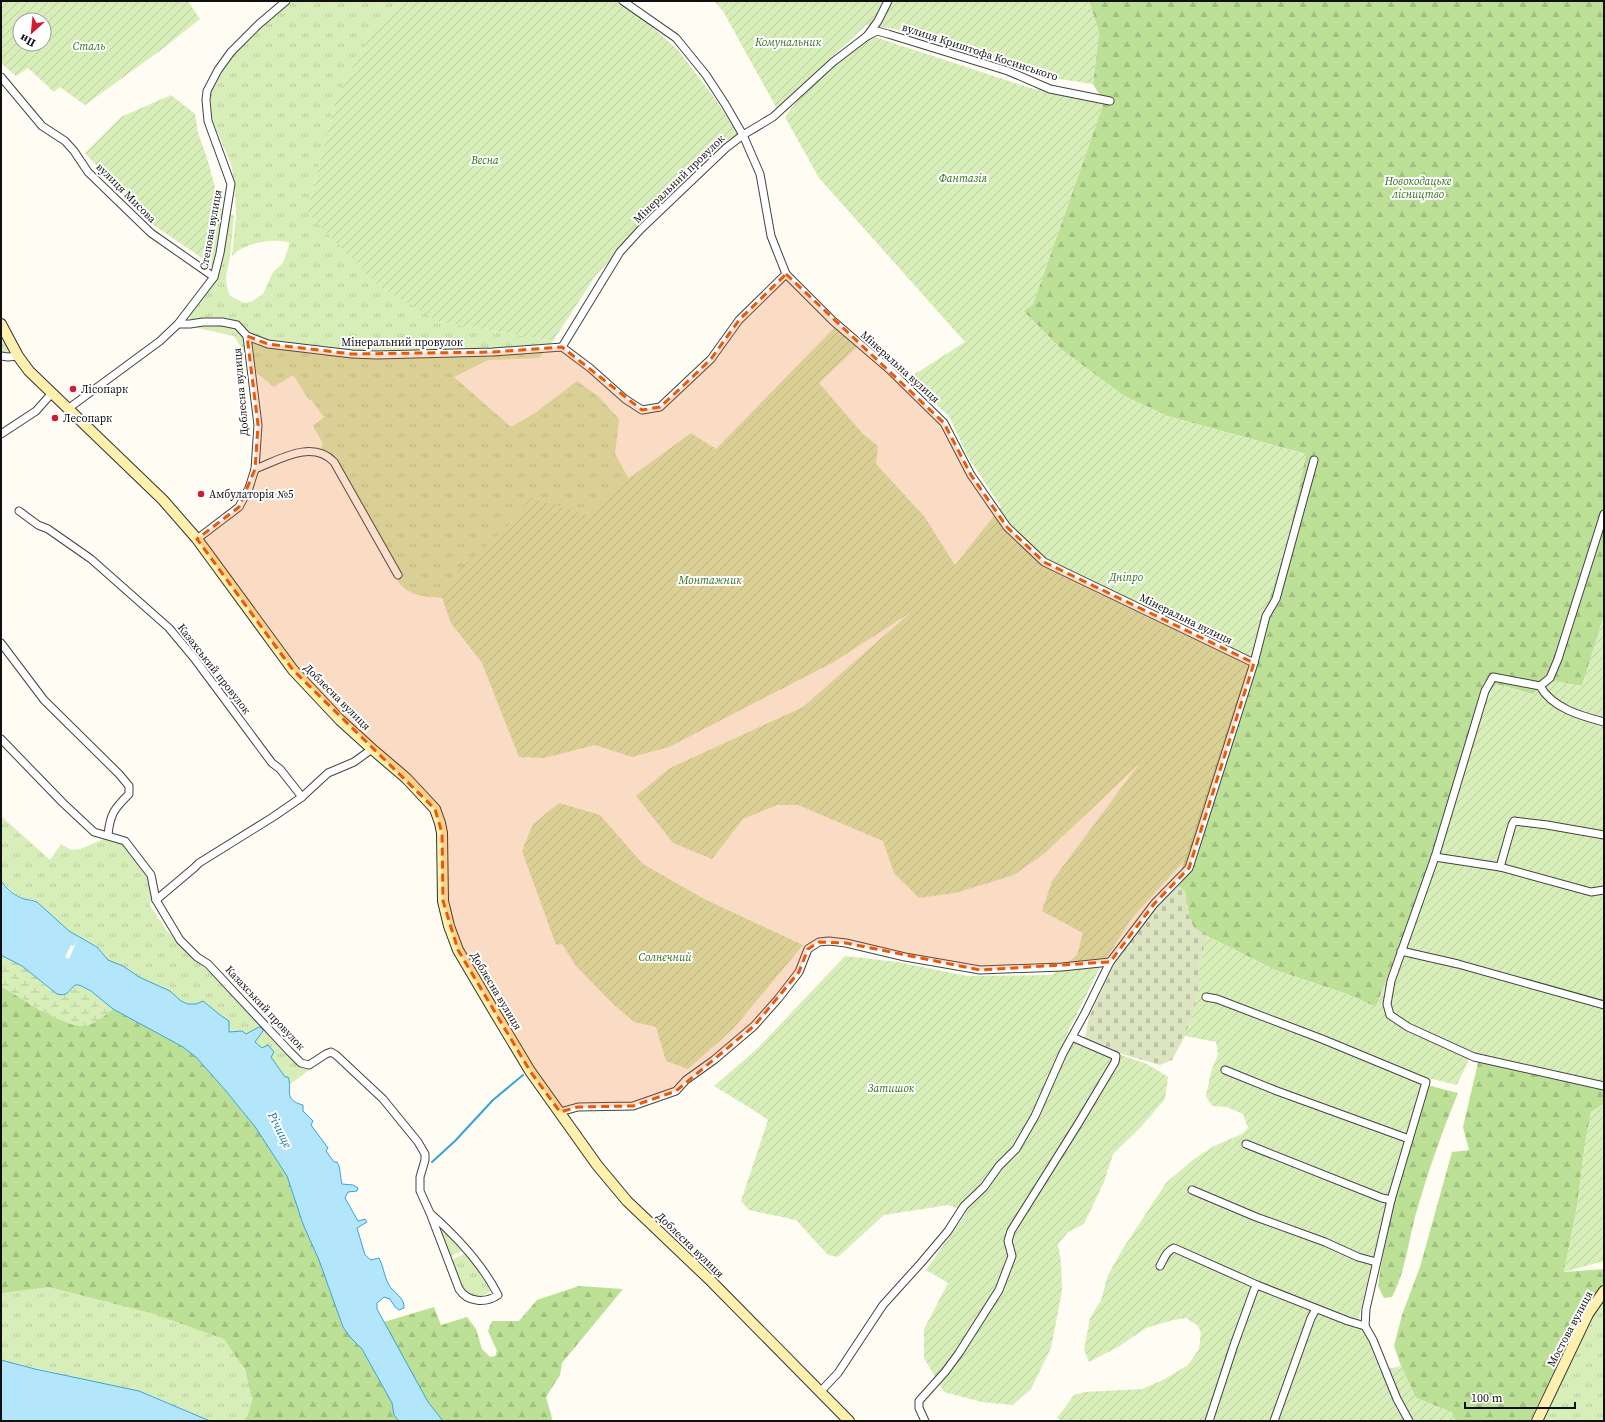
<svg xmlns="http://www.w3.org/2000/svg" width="1605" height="1422" font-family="'Source Serif 4',serif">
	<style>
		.grass { fill: url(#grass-tufts) }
		.forest { fill: url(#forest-firs) }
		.wetland { fill: url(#wetland-marsh) }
		.cemetery { fill: url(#cemetery-stones) }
		.garden { fill: url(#garden-furrows); fill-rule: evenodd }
		.water { fill: #b4e6fb; stroke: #35a4d8 }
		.pier { fill: #fffcf3 }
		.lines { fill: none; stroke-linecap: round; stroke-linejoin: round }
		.stream { stroke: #35a4d8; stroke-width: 2 }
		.street-casing { stroke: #434343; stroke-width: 9 }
		.secondary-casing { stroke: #323232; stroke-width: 12 }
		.street { stroke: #fff; stroke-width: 7 }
		.secondary { stroke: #fff0ae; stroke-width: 10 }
		.marked { fill: #e8590c; fill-opacity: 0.2; stroke: #e8590c; stroke-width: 3; stroke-dasharray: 8 5; stroke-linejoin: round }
		.poi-dot { fill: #cd1c33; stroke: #fff; stroke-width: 1.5 }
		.labels { text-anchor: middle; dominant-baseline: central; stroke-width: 4; stroke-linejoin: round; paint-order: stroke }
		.park-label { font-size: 11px; font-style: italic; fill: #326f1a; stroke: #fff }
		.street-label { font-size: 11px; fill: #101010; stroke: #fff }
		.poi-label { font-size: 11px; fill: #101010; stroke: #fff; text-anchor: start }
		.water-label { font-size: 12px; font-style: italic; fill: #0e75ae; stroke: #fff }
	</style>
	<defs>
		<pattern id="grass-tufts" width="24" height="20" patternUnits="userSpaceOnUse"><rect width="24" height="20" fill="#d8eeb9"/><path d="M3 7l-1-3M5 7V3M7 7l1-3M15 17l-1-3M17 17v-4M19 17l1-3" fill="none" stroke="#b8cb9e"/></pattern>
		<pattern id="forest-firs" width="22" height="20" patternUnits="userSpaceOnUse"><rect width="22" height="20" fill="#bde097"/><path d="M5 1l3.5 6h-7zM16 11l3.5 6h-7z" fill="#a1bf81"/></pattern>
		<pattern id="wetland-marsh" width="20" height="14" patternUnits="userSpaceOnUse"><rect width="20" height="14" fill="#d8eeb9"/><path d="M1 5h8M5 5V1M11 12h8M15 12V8" fill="none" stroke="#b8cb9e"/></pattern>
		<pattern id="cemetery-stones" width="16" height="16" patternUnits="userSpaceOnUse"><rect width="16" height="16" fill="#dce4c1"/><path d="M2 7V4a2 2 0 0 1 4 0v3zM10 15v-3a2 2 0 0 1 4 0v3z" fill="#bcc3a5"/></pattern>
		<pattern id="garden-furrows" width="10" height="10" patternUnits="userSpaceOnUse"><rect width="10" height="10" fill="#d8eeb9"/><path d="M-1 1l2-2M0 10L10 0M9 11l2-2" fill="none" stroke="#b8cb9e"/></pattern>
	</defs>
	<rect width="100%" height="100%" fill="#fffcf3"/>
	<g class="grass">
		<path d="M291,1H402L372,29L336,99L307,213L440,322L553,341L539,358L488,360L454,377L511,427L535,413L577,381L599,397L619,419L615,454L629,479L587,514L530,499L513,521L442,598C433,597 420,597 412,593C397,586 390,569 382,555C361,521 347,480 319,451L323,444L313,426L324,417L311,400H309L293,375L274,387L257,373L234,336L197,328L187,313L205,293L219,275L208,262L221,209L234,216C232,230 232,243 230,257C227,273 223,279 230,296L244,303L251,302L263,294L273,272L283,263L290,243C275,237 243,243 232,256L236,217L235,186L231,164L213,122L210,91L233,55L279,11Z"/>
		<path d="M1,337L9,351L2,354L1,353Z"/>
		<path d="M1,816L50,860L61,844L71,850L80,849L106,838L123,843L148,875L154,900L149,904L167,931L209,972L215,966L249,1005L302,1060L311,1063L313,1067L288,1086L289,1080L285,1077L271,1057L274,1052L262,1048L255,1042L263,1031L255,1029L246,1034L242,1031L229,1032V1021L220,1015L203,1001L196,1004H188L181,1001L170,991L139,977L123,966L108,960L97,946L69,931L37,902L32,899L27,900L17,895L1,881Z"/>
		<path d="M1,1085L224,1339C241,1364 263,1389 244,1421H210L150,1395L1,1360Z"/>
		<path d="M444,1229L462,1248L460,1252L451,1256H450L441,1231Z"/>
		<path d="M467,1253L492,1288C490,1293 487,1294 482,1296C461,1302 457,1277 452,1262L453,1259Z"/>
		<path d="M1604,1297V1421H1544L1584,1333L1597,1307Z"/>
	</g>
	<g class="forest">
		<path d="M1089,1H1604V616L1582,686L1551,681L1532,694L1500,685L1376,1007L1344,993L1275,970L1207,936L1194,928L1189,916L1185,891L1178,886L1184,861L1287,544L1306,454L1167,416L1124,396L1062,350L1023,311L1033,304L1104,102L1093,84L1099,32Z"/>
		<path d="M1,986L40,1010L73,1024L95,1022L113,1009L183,1047L196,1057L226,1091L256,1128L287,1176L303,1224L319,1260L343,1327L350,1337L362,1349L392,1403L394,1415L399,1421H244L248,1414L252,1399L248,1382L245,1370L224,1339L151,1313L49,1287L1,1293Z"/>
		<path d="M1480,1054L1604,1083V1104L1591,1112L1585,1144L1577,1207L1564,1272L1604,1269V1282L1576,1326L1530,1421H1456L1451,1412L1416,1398L1401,1366L1394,1346L1402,1315L1420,1267L1452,1152L1469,1150L1463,1127Z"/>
		<path d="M1427,1085L1458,1093C1441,1134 1427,1175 1415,1217C1408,1244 1405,1272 1392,1297L1384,1298L1378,1286L1381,1265L1394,1202Z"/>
		<path d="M579,1286L623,1289L562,1363L560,1375L546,1397L552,1418L551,1421H443L428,1402L384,1322L434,1307L441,1325L467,1317L476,1329L482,1349L490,1357L495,1356L497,1351L488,1331L492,1321H519L537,1300Z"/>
	</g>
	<path class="wetland" d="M1,955L22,966L52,991L71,990L73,986L79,985L96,995L113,1009C105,1015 95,1025 84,1026C65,1028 18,996 1,986Z"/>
	<path class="cemetery" d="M1178,886L1185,891L1189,916L1194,928L1207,936L1199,968V985L1195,1008L1185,1036L1172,1060L1160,1065L1122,1054L1085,1039L1089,1017L1115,963L1154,909Z"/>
	<g class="garden">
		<path d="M1,1H188L200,19L161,50L85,105L60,87L54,92L28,68L16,76L1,63ZM20,20H44V44H20Z"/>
		<path d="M402,1H617L642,18L678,50L716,100L738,134L667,198L596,275L553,341L440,322L379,286L307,213L336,99L372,29Z"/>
		<path d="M714,1H1089L1099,32L1093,84L1046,77L975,52L925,40L895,29L866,25L777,109L723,11Z"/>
		<path d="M875,37L1030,88L1104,102L1033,304L1024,311L1062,350L1124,396L1167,416L1306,454L1287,544L1184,861L1132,918L1098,971L1066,1036L1147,1064L1168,1077L1165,1099L1140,1128L1113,1154L1104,1182L1084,1224L1068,1232L1058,1244L1061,1263L1062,1291L1051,1348L1031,1389L1013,1405L982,1402L944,1392L924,1358V1329L948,1283L926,1270L967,1212L948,1205L884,1215L838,1257L828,1255L796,1220L749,1210L741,1201L768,1120L752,1109L714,1086L757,1049L845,956L898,962L967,976L1052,975L1077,955L1083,933L1042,911L1052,881L1139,764L1045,853L1014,875L955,893L919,898L894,873L883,841L798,805H777L743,819L712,859L673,843L636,796L670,768L803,707L910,613L832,663L669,747L632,757L595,745L544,758L519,757L482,663L451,623L442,598L459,570L513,521L530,498L587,514L617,487L691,433L716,449L835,327L858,346L819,383L863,434L878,446L876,464L924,516L955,565L1001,507L968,457L949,416L907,379L965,342L819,178L785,117L804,92L855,48Z"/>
		<path d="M171,95L195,114L198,133L207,158L221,209L208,262L149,222L85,153L121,117Z"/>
		<path d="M1604,616V1083L1472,1053L1457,1085L1424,1077L1385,1208L1359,1317L1380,1371L1401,1366L1416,1398L1451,1412L1456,1421H1062L1057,1418L1074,1395L1084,1392L1142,1389L1165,1379L1188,1365L1199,1349L1201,1333L1198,1326L1186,1318L1173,1320L1146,1328L1118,1347L1089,1362L1084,1350L1090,1318L1101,1300L1108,1275L1124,1247L1166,1183L1194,1159L1216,1145L1242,1134L1248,1128L1243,1114L1227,1107L1212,1106L1206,1096L1211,1072L1218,1054L1216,1042L1185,1036L1195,1008L1199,985V968L1207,936L1275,970L1344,993L1376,1007L1434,859L1484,681L1532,694L1551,680L1582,686Z"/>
		<path d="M559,803L600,815L643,864L704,899L803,945L733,1029L688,1069L666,1061L656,1027L634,1022L613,1004L576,966L562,944L556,945L522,851L533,824Z"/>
		<path d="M1604,1104V1261L1564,1272L1577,1207L1585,1144L1591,1112Z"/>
	</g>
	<g class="water">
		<path d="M1,881C7,889 15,896 24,899C29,900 32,900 37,902L69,931L97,947L108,960L123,966L139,977L170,991L181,1001L188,1004H196L203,1001L220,1015L229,1021V1032L242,1031L246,1034L259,1027L262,1028L263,1031L255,1042L262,1048L268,1045L274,1052L271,1057L285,1077H288C293,1088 282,1100 303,1105V1111L313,1121L311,1125L328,1148L326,1151L334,1162H337C341,1168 340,1177 342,1184L353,1185L358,1188L357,1191L348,1192L345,1198L358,1221L365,1219L367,1222L357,1228L365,1255L371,1260L379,1258C384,1267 384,1277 389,1285C393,1293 405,1297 404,1308L399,1310L395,1307L390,1299L384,1297L377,1303V1309L428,1402L443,1421H399L394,1415L392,1403L362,1349L350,1337L343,1327L319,1260L303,1224L287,1176L256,1128L226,1091L196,1057L183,1047L113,1009L91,991L79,985H75C69,990 68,997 57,994L22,966L1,955Z"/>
		<path d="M1,1360L35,1369L139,1391L210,1421H1Z"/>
	</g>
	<path class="pier" d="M79,936L69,959L65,957L71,945L74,946Z"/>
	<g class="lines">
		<path class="stream" d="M432,1162L455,1141L493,1100L523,1075"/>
		<g class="street-casing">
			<g id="street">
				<path d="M623,1L676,38L706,75L725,104L743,135L760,174L771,236L786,274L833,321L889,369L944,423L971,475L1007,527L1044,562L1254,663"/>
				<path d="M867,36L877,31L888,34L1008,71L1050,89L1110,101"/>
				<path d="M1,77L42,126L65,141L74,151L88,172L151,233L214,277"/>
				<path d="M178,324H190L203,322H222L237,325L247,336L268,344L352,354L377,355L493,352L562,347L590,368L625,399L642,410L660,407L711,359L739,320L786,274"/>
				<path d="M562,347L620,252L641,229L726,148L743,135L773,117L833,62L867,36L878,21L888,1"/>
				<path d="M1,356L8,357L18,356"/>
				<path d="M69,408L160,341L178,324L214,277L220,253L231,184L208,121L206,100L207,91L218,70L231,52L259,24L286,1"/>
				<path d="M1,434L36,411L52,393"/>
				<path d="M255,469C279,460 312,439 334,462L398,575"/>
				<path d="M19,511L38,525L48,529L91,559L169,628L194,658L272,763L280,769L302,797"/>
				<path d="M1604,514L1558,659L1550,678L1540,686L1493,677L1485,691L1435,857L1391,981L1387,1004L1390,1015L1408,1027L1474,1057L1604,1086"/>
				<path d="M197,539L239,507L249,488L255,469L258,425L247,336"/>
				<path d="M1,643L44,700L119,774L129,786V794C114,809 110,814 108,835"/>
				<path d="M1540,686C1552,708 1581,716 1604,722"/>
				<path d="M1,739L63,803L94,832L125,841L151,875L156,900L180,940L197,957L208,964L289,1051L301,1063L309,1065L326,1054L331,1052L336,1055L383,1099L418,1142L425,1154V1160L420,1177V1191L430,1213L459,1289C468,1303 486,1303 498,1295C482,1263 457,1237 430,1213"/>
				<path d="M1435,857L1500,867L1591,892L1604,890"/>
				<path d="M1500,867L1512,825L1514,821L1547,825L1604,835"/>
				<path d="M156,900L194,868L199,863L273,817L302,797L328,773L354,762L372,749"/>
				<path d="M1401,951L1458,964L1604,1005"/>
				<path d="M1206,997L1217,999L1322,1039L1426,1082L1391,1200L1366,1309L1365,1326L1373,1340L1397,1399L1409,1421"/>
				<path d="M1225,1070L1277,1091L1409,1139"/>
				<path d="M560,1112L578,1107L633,1106L676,1091L686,1080L714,1060L754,1026L778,999L799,972L808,949L819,942L829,941L846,943L905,957L980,970L1062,967L1110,962"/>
				<path d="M1246,1144L1382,1198L1391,1200"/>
				<path d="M1192,1190L1256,1217L1325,1242L1358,1257L1376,1262"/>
				<path d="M1160,1266C1164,1259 1166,1251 1174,1248L1257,1285L1348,1321L1365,1326"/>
				<path d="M821,1391L838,1373L883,1305L921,1263L948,1231L964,1206L984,1187L999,1166L1016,1149L1035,1116L1063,1053L1085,1013L1110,962L1154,904L1189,868L1254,663L1266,616L1276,599L1314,460"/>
				<path d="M925,1421L919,1408V1401L945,1372L959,1353L999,1290L1012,1256L1008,1241L1011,1231L1078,1124L1115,1062L1116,1056L1072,1037"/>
				<path d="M1209,1421L1234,1345L1254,1290L1257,1285"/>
				<path d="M1274,1421L1311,1318L1316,1309"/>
			</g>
		</g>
		<g class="secondary-casing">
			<g id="secondary">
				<path d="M1,324L18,356L29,371L163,500L197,539L293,670L340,720L372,749L406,778L435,809L440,823L442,833L443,901L449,926L458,950L491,1006L530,1071L597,1165L627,1201L711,1281L849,1421"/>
				<path d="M1537,1421L1588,1314L1604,1291"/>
			</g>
		</g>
		<use href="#street" class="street"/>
		<use href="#secondary" class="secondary"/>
	</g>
	<path class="marked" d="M786,274L944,423L971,475L1007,527L1044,562L1254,663L1189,868L1154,904L1110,962L980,970L846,943L819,942L808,949L799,972L754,1026L676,1091L633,1106L578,1107L560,1112L530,1071L458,950L443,901L442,833L435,809L293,670L197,539L239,507L255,469L258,425L247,336L268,344L352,354L493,352L562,347L642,410L660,407L685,384L711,359L739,320Z"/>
	<g class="poi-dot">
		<circle cx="73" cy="389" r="4"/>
		<circle cx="55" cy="418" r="4"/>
		<circle cx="201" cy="494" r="4"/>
	</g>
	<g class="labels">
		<g class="park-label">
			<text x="788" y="42">Комунальник</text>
			<text x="89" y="46">Сталь</text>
			<text x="485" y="160">Весна</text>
			<text x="963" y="178">Фантазія</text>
			<text x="1418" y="181">Новокодацьке<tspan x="1418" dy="13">лісництво</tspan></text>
			<text x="1126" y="577">Дніпро</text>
			<text x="710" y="580">Монтажник</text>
			<text x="665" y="957">Солнечний</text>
			<text x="891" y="1088">Затишок</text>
		</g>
		<g class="street-label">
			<text transform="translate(980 52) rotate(18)">вулиця Криштофа Косинського</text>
			<text transform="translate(679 179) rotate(-44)">Мінеральний провулок</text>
			<text transform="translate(126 193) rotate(45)">вулиця Мисова</text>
			<text transform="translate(211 230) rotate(-80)">Степова вулиця</text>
			<text x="402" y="342">Мінеральний провулок</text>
			<text transform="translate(900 367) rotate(42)">Мінеральна вулиця</text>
			<text transform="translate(241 392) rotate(-95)">Доблесна вулиця</text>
			<text transform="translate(1186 619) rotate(26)">Мінеральна вулиця</text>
			<text transform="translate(214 669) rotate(52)">Казахський провулок</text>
			<text transform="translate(337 697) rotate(45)">Доблесна вулиця</text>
			<text transform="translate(496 991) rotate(59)">Доблесна вулиця</text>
			<text transform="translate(265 1008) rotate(47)">Казахський провулок</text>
			<text transform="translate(690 1245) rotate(44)">Доблесна вулиця</text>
			<text transform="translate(1570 1329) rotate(-62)">Мостова вулиця</text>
		</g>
		<g class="poi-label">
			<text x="81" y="389">Лісопарк</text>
			<text x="63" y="418">Лесопарк</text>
			<text x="209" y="494">Амбулаторія №5</text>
		</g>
		<g class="water-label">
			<text transform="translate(280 1130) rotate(63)">Річище</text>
		</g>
	</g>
	<rect width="1605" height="1422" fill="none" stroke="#101010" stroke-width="4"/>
	<g transform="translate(32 32) rotate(207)"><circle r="19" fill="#ffffff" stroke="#9f9f9f"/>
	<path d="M0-3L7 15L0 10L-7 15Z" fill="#cd1c33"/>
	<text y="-6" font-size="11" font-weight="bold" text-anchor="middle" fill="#101010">Пн</text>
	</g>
	<path d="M1465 1402v6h110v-6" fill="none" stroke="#101010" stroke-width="2"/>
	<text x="1471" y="1402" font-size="12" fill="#101010" stroke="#ffffff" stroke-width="3" paint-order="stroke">100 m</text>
</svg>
